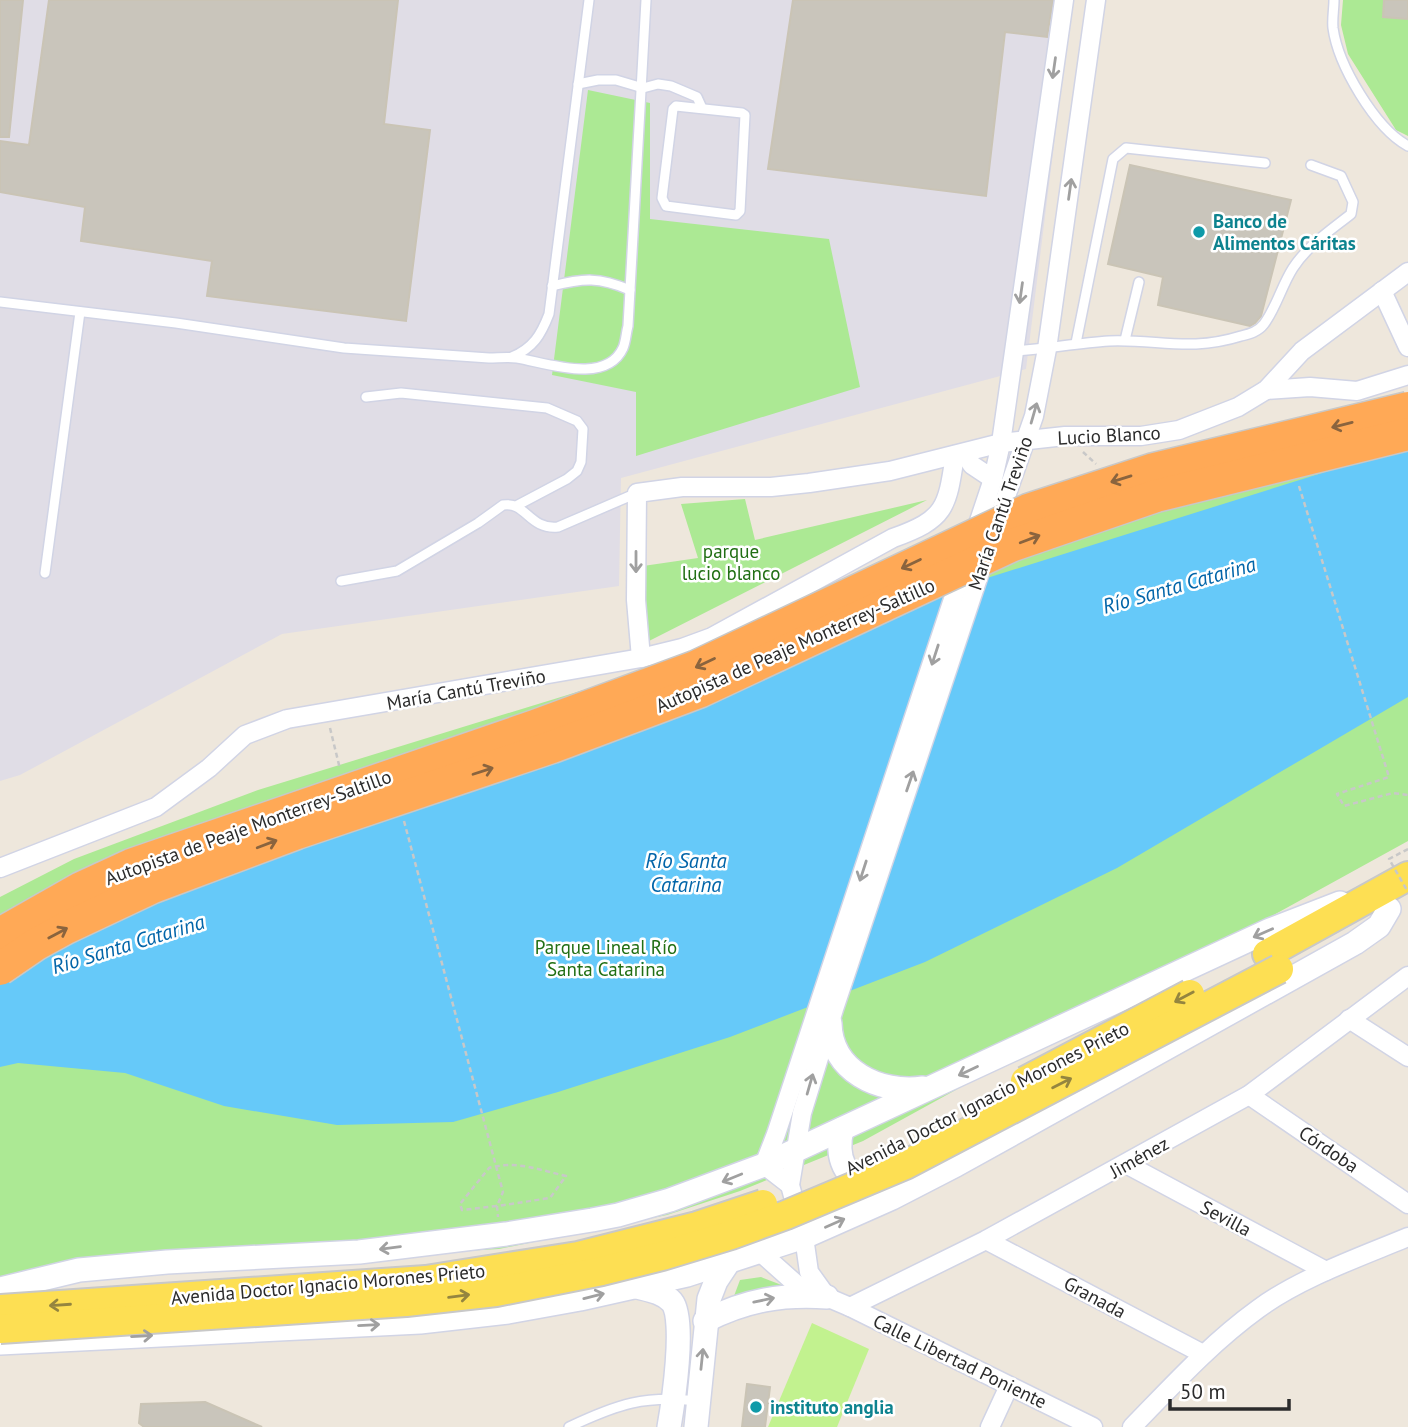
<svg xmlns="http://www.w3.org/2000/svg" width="1408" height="1427" font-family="'PT Sans',sans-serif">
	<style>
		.industrial { fill: #e0dde6 }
		.green { fill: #ace994 }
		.pitch { fill: #c2f28f }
		.water { fill: #66c9f9 }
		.building { fill: #c9c5bb; stroke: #cac4b5; stroke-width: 2 }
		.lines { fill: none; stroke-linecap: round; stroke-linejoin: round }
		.service-casing { stroke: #d1d4e5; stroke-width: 12 }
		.minor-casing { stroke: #d1d4e5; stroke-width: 21 }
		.tertiary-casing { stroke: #d1d4e5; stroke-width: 26 }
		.primary-casing { stroke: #c8c8c8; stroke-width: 32 }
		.path { stroke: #c8c8c8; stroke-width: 2.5; stroke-dasharray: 5 3.5; stroke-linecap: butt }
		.service { stroke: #fff; stroke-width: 9 }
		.minor { stroke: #fff; stroke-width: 18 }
		.tertiary { stroke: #fff; stroke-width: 23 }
		.primary { stroke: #fddf53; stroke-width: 28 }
		.primary-bridge-casing { stroke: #c8c8c8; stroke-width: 32; stroke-linecap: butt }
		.motorway-bridge-casing { stroke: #c8c8c8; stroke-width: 35; stroke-linecap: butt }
		.path-bridge { stroke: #c8c8c8; stroke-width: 2.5; stroke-dasharray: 5 3.5; stroke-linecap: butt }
		.primary-bridge { stroke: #fddf53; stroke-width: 28 }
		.motorway-bridge { stroke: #ffa956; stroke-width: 32 }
		.oneway { stroke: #a0a0a0 }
		.oneway2 { stroke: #8a643e }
		.oneway3 { stroke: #94853f }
		.culture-dot { fill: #0f9aa8; stroke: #fff; stroke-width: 2.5 }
		.labels { text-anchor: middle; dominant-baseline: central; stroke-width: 5; stroke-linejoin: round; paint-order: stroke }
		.culture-label { font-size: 19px; font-weight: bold; fill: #0d838f; stroke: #fff; text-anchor: start }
		.street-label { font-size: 19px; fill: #2b2b2b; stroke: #fff }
		.park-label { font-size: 19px; fill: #216f14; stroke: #fff }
		.water-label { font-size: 21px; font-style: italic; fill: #0265a9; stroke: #fff }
	</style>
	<rect width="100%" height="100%" fill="#eee7dc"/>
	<path class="industrial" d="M0,0H1072L1026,369L621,478L619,586L282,634L20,775L0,781Z"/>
	<g class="green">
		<path d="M1343,0H1383V17L1408,19V136L1396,130L1348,54L1341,25Z"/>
		<path d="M588,90L650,103V219L829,239L860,387L636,456V392L552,375Z"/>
		<path d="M1408,395V841L863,1141L740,1191L667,1215L499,1249L0,1277V897L74,859L258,790L652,669Z"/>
		<path d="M745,499L755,540L927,500L649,641L643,566L698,558L681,504Z"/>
		<path d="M761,1277L792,1289L731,1304L740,1280Z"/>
	</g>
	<path class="pitch" d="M812,1323L869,1349L837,1427H768Z"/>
	<path class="water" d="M1408,446V697L1117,868L925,962L730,1037L558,1092L453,1122L337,1125L224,1106L125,1073L18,1063L0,1067V914L265,849L968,584Z"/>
	<g class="building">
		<path d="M0,0H23L9,137H0Z"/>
		<path d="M49,0H398L384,124L430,130L406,321L207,296L212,261L81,241L85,207L0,192V141L29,145Z"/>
		<path d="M793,0H1053L1047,37L1005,32L986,196L768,169Z"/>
		<path d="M1384,0H1408V19L1383,17Z"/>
		<path d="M1130,165L1291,200L1261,316L1255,323L1250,326L1158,305L1163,277L1108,264Z"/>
		<path d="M747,1384L770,1387L765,1427H742Z"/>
		<path d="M205,1402L262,1427H144L139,1423L141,1404Z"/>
	</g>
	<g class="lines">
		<g class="service-casing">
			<g id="service">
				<path d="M1334,0C1334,9 1332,19 1333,28C1338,65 1375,128 1408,146"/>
				<path d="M578,84L598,80H616L643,88L658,84L671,86L697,97L702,108"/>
				<path d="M676,106L742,113L745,115L740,211L736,215L666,206L662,198L673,109Z"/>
				<path d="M552,286C584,278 599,277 630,290"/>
				<path d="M0,302L176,323L344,348L489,358C498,358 508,357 517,358C547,363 606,385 623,348C626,341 626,333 628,326L646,0"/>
				<path d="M1125,340L1139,282"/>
				<path d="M1076,343L1113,159L1126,148L1265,163"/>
				<path d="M1014,351C1046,349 1077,343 1109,341C1158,339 1190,352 1241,336C1249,334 1258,332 1264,324C1276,308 1282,285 1293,268C1308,245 1331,230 1351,214L1353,202L1341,176L1311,165"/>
				<path d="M512,357C533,348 541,335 549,314L589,0"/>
				<path d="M366,397L401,393L547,408L577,421L583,429L581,462L577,471L567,479L516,506"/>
				<path d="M45,573L80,312"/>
				<path d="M341,581L397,571L478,523L503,505C526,501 529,530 558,527L637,493"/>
				<path d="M569,1427C618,1404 644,1395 698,1401"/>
			</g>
		</g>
		<g class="minor-casing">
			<g id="minor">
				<path d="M1382,291L1408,347"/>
				<path d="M1266,390L1310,387L1357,391L1408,375"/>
				<path d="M964,453L972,465L993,479"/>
				<path d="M995,528L1034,416L1047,349L1096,0"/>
				<path d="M974,536L993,479L1001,443L1064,0"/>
				<path d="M641,658L636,600L637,493L682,487H771L809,483L890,471L1001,443L1065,436H1141L1179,430L1238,407L1266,390L1302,351L1408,272"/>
				<path d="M0,868L156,807L209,768L245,735L287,719L641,658L682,648L712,637L893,538C946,519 947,508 955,455"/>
				<path d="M1349,1019L1408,1057"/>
				<path d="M1249,1095L1408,1204"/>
				<path d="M1126,1164L1326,1271"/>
				<path d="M790,1185L764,1165L776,1134L964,566"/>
				<path d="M986,1240L1203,1354"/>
				<path d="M760,1252L796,1284L850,1307L1093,1427"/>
				<path d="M827,1297L809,1272L804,1237L790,1185L802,1113L834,1009L985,557"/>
				<path d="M850,1307L986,1240L1249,1095L1408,976"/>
				<path d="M990,1427L1009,1386"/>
				<path d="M1132,1427C1172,1386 1211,1343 1258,1309C1300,1278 1360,1257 1408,1237"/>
			</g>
		</g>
		<g class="tertiary-casing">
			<g id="tertiary">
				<path d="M830,1023C831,1071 879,1094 923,1088"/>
				<path d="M842,1129C835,1158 845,1178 872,1191"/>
				<path d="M637,1287C649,1290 663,1292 672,1302C686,1319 673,1404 669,1427"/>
				<path d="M0,1289L79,1270L167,1262L359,1252L506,1234L592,1220L618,1215L670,1200L764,1165L1270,930L1340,903"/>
				<path d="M705,1321C746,1300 782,1294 827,1297"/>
				<path d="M0,1343L420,1322L508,1312L580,1299L687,1275L804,1237L892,1198L956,1165L1355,943L1379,926L1389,909"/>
				<path d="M696,1427L709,1299L716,1281L728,1263"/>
			</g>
		</g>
		<g class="primary-casing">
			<path id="primary" d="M1267,954L1408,876"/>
		</g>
		<g class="path">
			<path d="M1083,452L1096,464"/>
			<path d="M1299,486L1389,777L1337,794L1344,806L1393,793L1408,795"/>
			<path d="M330,728L340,769"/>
			<path d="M404,821L496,1166L503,1192L497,1206L462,1210L460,1204L489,1168C515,1160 540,1170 566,1176L550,1198L497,1206L498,1217"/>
		</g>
		<use href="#service" class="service"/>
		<use href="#minor" class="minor"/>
		<use href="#tertiary" class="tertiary"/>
		<use href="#primary" class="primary"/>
		<g class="primary-bridge-casing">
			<g id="primary-bridge">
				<path d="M1025,1081L1190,994"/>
				<path d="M0,1309L426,1280L578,1256L697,1226L763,1204"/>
				<path d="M0,1329L406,1302L496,1292L602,1271L662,1256L731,1235L786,1215L905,1165L1279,969"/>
			</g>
		</g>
		<g class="motorway-bridge-casing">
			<g id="motorway-bridge">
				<path d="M0,934L81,888L131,865L535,726L695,667L1028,510L1154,469L1408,408"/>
				<path d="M0,969L35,945L66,928L153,887L297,833L552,747L701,691L1013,545L1156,496L1408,434"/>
			</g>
		</g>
		<path class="path-bridge" d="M1408,849L1389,859L1408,892"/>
		<use href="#primary-bridge" class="primary-bridge"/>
		<use href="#motorway-bridge" class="motorway-bridge"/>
	</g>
	<defs><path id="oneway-shaft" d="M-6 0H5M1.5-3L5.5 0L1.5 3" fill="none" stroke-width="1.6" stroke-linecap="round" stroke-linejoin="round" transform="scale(1.75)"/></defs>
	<g class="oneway">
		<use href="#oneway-shaft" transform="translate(1054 68) rotate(98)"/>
		<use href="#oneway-shaft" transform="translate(1070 189) rotate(-82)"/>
		<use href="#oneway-shaft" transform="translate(1021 293) rotate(98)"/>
		<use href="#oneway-shaft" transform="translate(1034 413) rotate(-74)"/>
		<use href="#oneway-shaft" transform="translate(636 562) rotate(90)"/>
		<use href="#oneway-shaft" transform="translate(935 655) rotate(108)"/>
		<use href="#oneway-shaft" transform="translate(910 781) rotate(-71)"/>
		<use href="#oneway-shaft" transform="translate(863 871) rotate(108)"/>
		<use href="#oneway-shaft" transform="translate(1263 933) rotate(156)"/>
		<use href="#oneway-shaft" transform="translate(968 1071) rotate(155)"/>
		<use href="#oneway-shaft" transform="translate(810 1084) rotate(-74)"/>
		<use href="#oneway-shaft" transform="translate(732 1178) rotate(158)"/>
		<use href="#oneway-shaft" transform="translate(835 1223) rotate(-24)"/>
		<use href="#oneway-shaft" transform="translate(390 1248) rotate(173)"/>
		<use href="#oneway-shaft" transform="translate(594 1296) rotate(-14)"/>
		<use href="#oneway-shaft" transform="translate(764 1300) rotate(-12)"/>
		<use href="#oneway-shaft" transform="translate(369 1325) rotate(-3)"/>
		<use href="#oneway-shaft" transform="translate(142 1336) rotate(-3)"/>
		<use href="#oneway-shaft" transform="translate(702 1359) rotate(-84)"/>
	</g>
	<g class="oneway2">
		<use href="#oneway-shaft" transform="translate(1342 425) rotate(166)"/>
		<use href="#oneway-shaft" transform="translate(1121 479) rotate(163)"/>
		<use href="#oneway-shaft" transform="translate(1030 539) rotate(-21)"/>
		<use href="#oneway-shaft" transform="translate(911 564) rotate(154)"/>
		<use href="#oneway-shaft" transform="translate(705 663) rotate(155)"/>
		<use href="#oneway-shaft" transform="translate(483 771) rotate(-18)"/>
		<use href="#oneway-shaft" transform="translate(267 844) rotate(-21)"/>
		<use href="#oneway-shaft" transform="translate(58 933) rotate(-28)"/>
	</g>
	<g class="oneway3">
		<use href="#oneway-shaft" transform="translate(1184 997) rotate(152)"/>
		<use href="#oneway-shaft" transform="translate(1062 1083) rotate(-27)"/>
		<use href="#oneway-shaft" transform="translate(459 1296) rotate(-7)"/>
		<use href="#oneway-shaft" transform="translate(60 1305) rotate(176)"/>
	</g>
	<g class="culture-dot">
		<circle cx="1199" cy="232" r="7"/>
		<circle cx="756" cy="1407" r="7"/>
	</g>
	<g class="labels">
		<g class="culture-label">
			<text x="1213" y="221">Banco de<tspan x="1213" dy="22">Alimentos Cáritas</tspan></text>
			<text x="770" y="1407">instituto anglia</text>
		</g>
		<g class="street-label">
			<text transform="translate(1109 435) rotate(-3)">Lucio Blanco</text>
			<text transform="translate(1000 513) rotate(-71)">María Cantú Treviño</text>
			<text transform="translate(795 645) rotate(-24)">Autopista de Peaje Monterrey-Saltillo</text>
			<text transform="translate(466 689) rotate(-10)">María Cantú Treviño</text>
			<text transform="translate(248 827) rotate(-20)">Autopista de Peaje Monterrey-Saltillo</text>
			<text transform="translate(987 1098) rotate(-27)">Avenida Doctor Ignacio Morones Prieto</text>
			<text transform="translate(1329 1149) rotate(34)">Córdoba</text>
			<text transform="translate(1139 1157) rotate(-29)">Jiménez</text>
			<text transform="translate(1226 1218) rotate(28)">Sevilla</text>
			<text transform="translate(328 1284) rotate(-5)">Avenida Doctor Ignacio Morones Prieto</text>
			<text transform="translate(1095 1297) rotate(28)">Granada</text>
			<text transform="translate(960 1361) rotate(26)">Calle Libertad Poniente</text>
		</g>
		<g class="park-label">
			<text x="731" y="551">parque<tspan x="731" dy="22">lucio blanco</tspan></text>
			<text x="606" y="947">Parque Lineal Río<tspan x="606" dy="22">Santa Catarina</tspan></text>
		</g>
		<g class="water-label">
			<text transform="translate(1179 585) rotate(-16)">Río Santa Catarina</text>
			<text x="686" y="860">Río Santa<tspan x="686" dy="24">Catarina</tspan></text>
			<text transform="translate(128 944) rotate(-17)">Río Santa Catarina</text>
		</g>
	</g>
	<path d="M1170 1399v10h119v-10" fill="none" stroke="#2b2b2b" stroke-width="3.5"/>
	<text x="1180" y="1399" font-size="21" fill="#2b2b2b" stroke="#ffffff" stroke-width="5" paint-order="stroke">50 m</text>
</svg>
